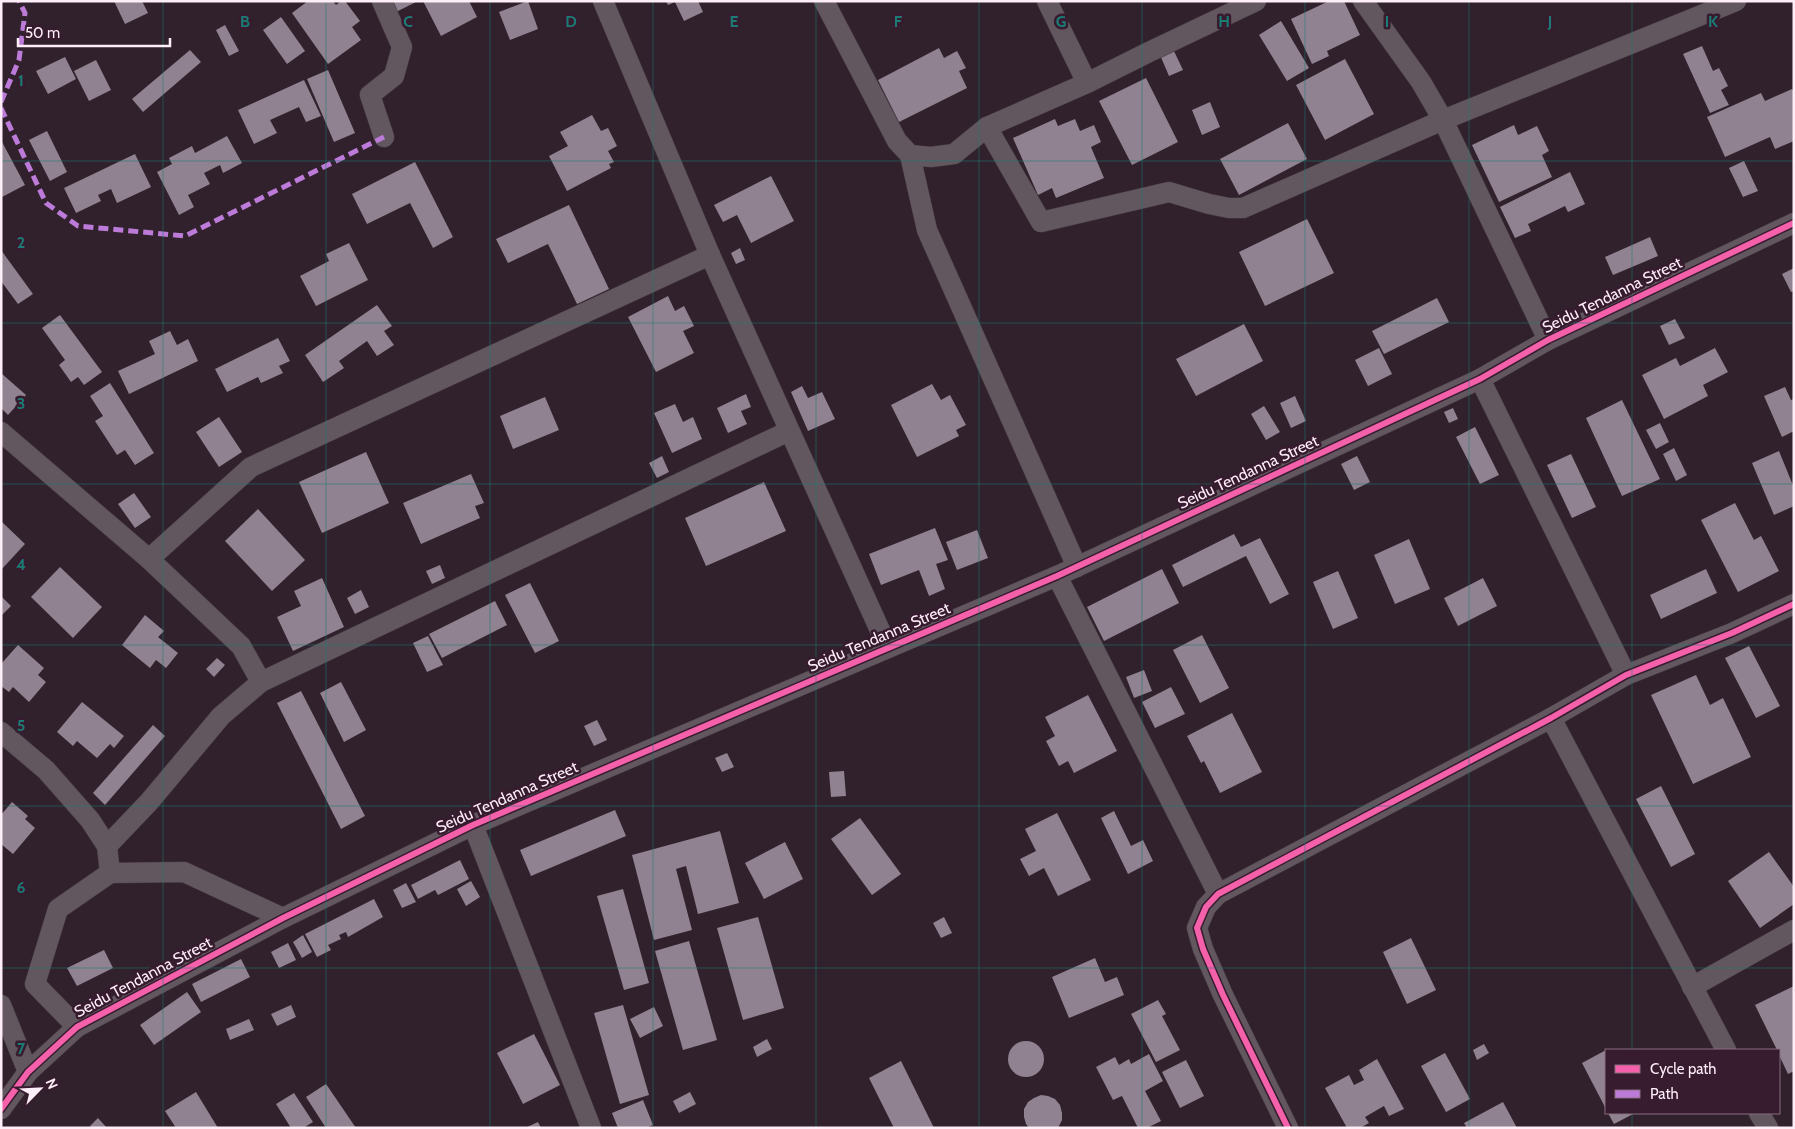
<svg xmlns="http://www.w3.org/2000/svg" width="1795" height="1129" font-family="Cabin,sans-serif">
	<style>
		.building { fill: #918291 }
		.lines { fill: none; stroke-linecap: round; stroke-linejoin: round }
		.minor-casing { stroke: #4a3d45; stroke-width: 21 }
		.minor { stroke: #62575f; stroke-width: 20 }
		.quiet { stroke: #bd7bd9; stroke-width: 5; stroke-dasharray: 10 5; stroke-linecap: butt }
		.cycleway-casing { stroke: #371b2f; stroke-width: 9 }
		.cycleway { stroke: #f560ab; stroke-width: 6 }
		.grid { fill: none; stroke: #1b7c75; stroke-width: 1; stroke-opacity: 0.55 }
		.labels { text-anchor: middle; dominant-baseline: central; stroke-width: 5; stroke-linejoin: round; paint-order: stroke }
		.street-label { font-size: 16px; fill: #feeef8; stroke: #371b2f }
		.grid-label { font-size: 16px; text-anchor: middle; font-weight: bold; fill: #1b7c75; stroke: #371b2f; stroke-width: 5; stroke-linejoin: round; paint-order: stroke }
	</style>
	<rect width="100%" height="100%" fill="#31212c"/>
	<g class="building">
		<path d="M114,1H142L148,13L125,24Z"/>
		<path d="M308,1H333L336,5L341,1H345L360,21L352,27L361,40L328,64L292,13Z"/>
		<path d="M391,1H418L396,12Z"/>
		<path d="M423,1H469L477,17L441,36Z"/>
		<path d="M528,1L538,29L510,40L499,12Z"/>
		<path d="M666,1H698L703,12L684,21L675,2L668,5Z"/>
		<path d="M1329,1H1344L1360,35L1327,51L1329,56L1312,64L1291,19Z"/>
		<path d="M281,17L305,51L287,64L263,30Z"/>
		<path d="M1281,21L1309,68L1287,81L1259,35Z"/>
		<path d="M225,25L239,51L229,56L216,30Z"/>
		<path d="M1702,46L1713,71L1719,68L1728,86L1721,90L1729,105L1710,113L1683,54Z"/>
		<path d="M939,48L944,58L957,51L966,68L959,71L967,88L899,122L878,80Z"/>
		<path d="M1173,49L1183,70L1169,76L1160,55Z"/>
		<path d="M190,50L201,62L143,112L132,99Z"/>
		<path d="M65,57L76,79L48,94L36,71Z"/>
		<path d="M1345,59L1374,114L1325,140L1296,85Z"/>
		<path d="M96,60L111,90L89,101L74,71Z"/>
		<path d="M328,70L355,133L334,142L307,79Z"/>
		<path d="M1146,78L1178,142L1132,165L1099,101Z"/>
		<path d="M304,80L321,116L306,122L299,107L270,120L277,133L254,144L238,110Z"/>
		<path d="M1792,89L1794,92V141L1775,149L1770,137L1725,157L1707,117L1761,93L1765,101Z"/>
		<path d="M1210,102L1220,127L1202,135L1192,110Z"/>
		<path d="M592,115L601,131L608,128L617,146L608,151L614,162L609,164L611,168L567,191L549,156L568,146L560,132Z"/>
		<path d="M1055,119L1058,126L1075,119L1080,131L1094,125L1101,142L1091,147L1104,178L1056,198L1052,188L1038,195L1013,138Z"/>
		<path d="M1288,123L1307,159L1239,195L1220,159Z"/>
		<path d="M1514,125L1518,135L1537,126L1549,151L1542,155L1552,177L1499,202L1472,145Z"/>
		<path d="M47,131L67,172L50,181L29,140Z"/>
		<path d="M227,136L242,163L223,173L220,165L204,173L210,184L188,195L194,207L179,215L157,172L172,164L169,158L192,146L195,153Z"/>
		<path d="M1,140L25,185L2,197L1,195Z"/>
		<path d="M135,154L151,187L117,203L111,189L98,195L101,201L76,213L64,188Z"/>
		<path d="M1744,161L1758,191L1743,197L1729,168Z"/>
		<path d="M415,162L453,237L433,248L410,203L367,224L352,194Z"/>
		<path d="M1570,172L1585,204L1568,212L1565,206L1528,224L1531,231L1515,238L1500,207Z"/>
		<path d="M771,176L794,221L751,243L737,215L723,222L714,205Z"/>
		<path d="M569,205L609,289L577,304L548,244L508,263L496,239Z"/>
		<path d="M1307,219L1334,273L1265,306L1239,252Z"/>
		<path d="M1650,237L1658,256L1613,275L1605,257Z"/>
		<path d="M349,243L368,280L316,306L300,276L329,261L326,254Z"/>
		<path d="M740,248L745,260L736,264L731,253Z"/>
		<path d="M1,250L33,294L18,304L1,281Z"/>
		<path d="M1794,268V291L1791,292L1782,274Z"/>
		<path d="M668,296L675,311L684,306L694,326L683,331L694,353L656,372L628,317Z"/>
		<path d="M1437,298L1449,322L1384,354L1372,331Z"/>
		<path d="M377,305L392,326L384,331L394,345L377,356L367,341L339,361L344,368L323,382L305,355Z"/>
		<path d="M60,315L102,372L84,385L78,377L71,382L59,365L65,360L42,328Z"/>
		<path d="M1675,319L1685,338L1669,345L1660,326Z"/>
		<path d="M1244,324L1263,361L1196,396L1176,359Z"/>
		<path d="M170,331L177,345L188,339L198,361L129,394L118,371L155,354L149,341Z"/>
		<path d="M278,338L290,361L279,366L283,373L261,383L258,377L227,392L215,369Z"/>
		<path d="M1379,348L1392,374L1368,386L1355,360Z"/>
		<path d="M1715,348L1728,372L1703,385L1708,396L1664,419L1642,375L1676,358L1680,366Z"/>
		<path d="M1,373L26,395L8,415L1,408Z"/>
		<path d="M110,383L154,453L135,465L125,450L117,455L95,421L103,416L90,396Z"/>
		<path d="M932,384L941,400L950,395L966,425L956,430L959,436L917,457L891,405Z"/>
		<path d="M802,386L808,398L822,392L835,419L808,431L791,392Z"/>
		<path d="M1785,387L1791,400L1794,399V431L1782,437L1764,396Z"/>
		<path d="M746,394L751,407L741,411L747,424L728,433L717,408Z"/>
		<path d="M1295,396L1306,421L1291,428L1280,403Z"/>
		<path d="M545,397L559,430L513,449L500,416Z"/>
		<path d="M1622,400L1660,479L1622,496L1586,418Z"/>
		<path d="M675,404L683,422L693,417L702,439L672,453L654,413Z"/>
		<path d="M1264,406L1280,432L1266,440L1251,414Z"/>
		<path d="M1453,408L1458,419L1449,423L1444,412Z"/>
		<path d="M219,417L242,452L219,467L196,432Z"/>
		<path d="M1660,423L1669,442L1656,449L1646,430Z"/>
		<path d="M1475,427L1499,475L1480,484L1456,437Z"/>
		<path d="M1674,448L1687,475L1676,481L1663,454Z"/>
		<path d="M1779,451L1794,488V506L1774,515L1752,463Z"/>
		<path d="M366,452L389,503L322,533L299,482Z"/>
		<path d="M1571,454L1596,507L1572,518L1547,465Z"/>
		<path d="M662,456L669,472L657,478L649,463Z"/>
		<path d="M1357,456L1370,482L1354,490L1341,464Z"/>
		<path d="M471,474L484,503L475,506L480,518L421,544L403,503Z"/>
		<path d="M764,482L786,531L706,566L685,518Z"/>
		<path d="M134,493L151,517L135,528L118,504Z"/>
		<path d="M1735,503L1754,540L1761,536L1779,571L1738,592L1701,520Z"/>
		<path d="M258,509L305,560L272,591L225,541Z"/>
		<path d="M1,521L25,544L1,570Z"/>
		<path d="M935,528L948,560L936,564L945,589L929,596L919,570L881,585L869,554Z"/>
		<path d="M977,530L988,558L957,570L946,542Z"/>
		<path d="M1234,534L1241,547L1260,538L1289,594L1270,604L1246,556L1183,587L1172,565Z"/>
		<path d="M1409,539L1430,589L1395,604L1374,555Z"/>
		<path d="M440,565L445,578L432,584L426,571Z"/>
		<path d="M60,567L102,607L73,638L31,597Z"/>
		<path d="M1162,569L1179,603L1104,641L1087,607Z"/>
		<path d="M1706,569L1717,593L1661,619L1650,595Z"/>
		<path d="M1338,571L1358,618L1333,629L1313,582Z"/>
		<path d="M322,578L344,627L293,651L277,617L301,606L294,591Z"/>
		<path d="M1483,578L1497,606L1458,626L1444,598Z"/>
		<path d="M530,583L559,641L535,653L505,595Z"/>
		<path d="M361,590L369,607L355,614L347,598Z"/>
		<path d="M1,596L11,606L1,616Z"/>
		<path d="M495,601L507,625L442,658L429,634Z"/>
		<path d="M145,615L164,631L158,637L178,653L166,668L156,660L150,668L122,645Z"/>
		<path d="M1202,635L1229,688L1200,703L1173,650Z"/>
		<path d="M428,636L443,665L427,672L413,643Z"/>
		<path d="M18,645L44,668L38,675L46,682L29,702L13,687L9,692L1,686V664Z"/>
		<path d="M1749,646L1780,706L1756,718L1725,658Z"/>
		<path d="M217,658L225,665L214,677L206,669Z"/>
		<path d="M1144,670L1152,691L1134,698L1126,677Z"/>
		<path d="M1696,675L1710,705L1723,698L1751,757L1693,784L1651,695Z"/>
		<path d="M341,682L366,730L344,742L320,693Z"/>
		<path d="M1171,687L1185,714L1155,728L1142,702Z"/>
		<path d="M301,691L365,816L341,829L277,703Z"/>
		<path d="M1088,695L1117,751L1074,773L1068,761L1059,766L1046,741L1055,736L1045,717Z"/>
		<path d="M82,702L124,736L114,748L110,744L97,758L77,741L73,746L57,732Z"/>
		<path d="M1232,713L1262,772L1220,793L1204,761L1201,763L1187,736Z"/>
		<path d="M597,720L607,740L594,746L584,726Z"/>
		<path d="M153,725L165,736L105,805L93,793Z"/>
		<path d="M727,753L734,767L722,772L715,758Z"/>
		<path d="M844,771L846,796L831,797L829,772Z"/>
		<path d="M1661,786L1695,854L1671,867L1636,799Z"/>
		<path d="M12,802L28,816L25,819L35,828L13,854L1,844V815Z"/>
		<path d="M615,810L626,836L531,876L520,850Z"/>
		<path d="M1114,811L1131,846L1143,840L1153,861L1128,874L1101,818Z"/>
		<path d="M1057,813L1091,880L1058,896L1044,868L1029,876L1020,859L1036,851L1025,829Z"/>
		<path d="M860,818L901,874L872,895L831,839Z"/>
		<path d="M720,831L739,903L698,914L686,866L676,869L692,930L654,940L632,855Z"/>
		<path d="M785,842L803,879L764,899L745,863Z"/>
		<path d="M1769,852L1794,887V904L1760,928L1728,881Z"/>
		<path d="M460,860L469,879L438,895L435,890L418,899L411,885Z"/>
		<path d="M471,881L480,897L466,906L457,889Z"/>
		<path d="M406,883L416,902L402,908L393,890Z"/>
		<path d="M623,889L649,983L624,990L597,896Z"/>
		<path d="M374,899L383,917L348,937L346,932L339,935L341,939L328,945L331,950L317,957L305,934Z"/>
		<path d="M758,917L784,1008L743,1020L717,928Z"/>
		<path d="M944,917L952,933L941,938L933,923Z"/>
		<path d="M303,935L312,952L302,958L293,942Z"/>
		<path d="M1411,938L1436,990L1407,1004L1383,952Z"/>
		<path d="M689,941L717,1040L683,1050L655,951Z"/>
		<path d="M288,943L296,960L279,968L271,952Z"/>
		<path d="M104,950L113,968L77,986L67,968Z"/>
		<path d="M1095,958L1105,982L1117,977L1124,995L1069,1018L1052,977Z"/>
		<path d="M241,959L250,977L201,1002L192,984Z"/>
		<path d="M1794,986V1071L1788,1074L1779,1055V1050H1777L1755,1005Z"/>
		<path d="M187,992L201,1012L154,1045L140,1025Z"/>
		<path d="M1158,1000L1166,1014L1162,1016L1180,1050L1156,1062L1131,1014Z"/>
		<path d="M291,1005L296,1017L277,1026L271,1014Z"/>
		<path d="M623,1005L649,1095L620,1104L594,1013Z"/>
		<path d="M654,1007L663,1026L640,1038L630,1019Z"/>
		<path d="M249,1019L254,1030L230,1040L226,1029Z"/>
		<path d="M534,1034L560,1085L523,1104L497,1053Z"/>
		<path d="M767,1039L772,1049L757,1057L753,1047Z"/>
		<circle cx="1026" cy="1059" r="18"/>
		<path d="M1484,1044L1489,1053L1477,1060L1473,1050Z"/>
		<path d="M1606,1050V1109L1582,1063Z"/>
		<path d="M1445,1053L1470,1099L1446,1112L1421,1066Z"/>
		<path d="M1149,1054L1163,1081L1145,1091L1161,1121L1147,1128H1138L1122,1096L1113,1100L1096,1067L1115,1057L1119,1065L1129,1059L1131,1064Z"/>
		<path d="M1377,1059L1404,1109L1389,1116L1384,1106L1365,1117L1369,1123L1360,1128H1347L1325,1088L1349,1075L1354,1085L1364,1080L1359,1070Z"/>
		<path d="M1186,1060L1204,1096L1180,1108L1162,1072Z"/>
		<path d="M901,1061L934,1128H894L869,1078Z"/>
		<path d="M326,1084L356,1128H326L306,1097Z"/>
		<path d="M196,1092L218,1128H176L165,1111Z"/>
		<path d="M690,1092L696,1104L679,1113L673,1101Z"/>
		<path d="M294,1093L313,1122L303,1128H291L276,1104Z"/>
		<path d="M1041,1095L1048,1096L1055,1099L1060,1105L1062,1113V1120L1058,1128H1029L1026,1124L1024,1117V1109L1028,1102L1034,1098Z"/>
		<path d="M643,1100L653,1125L646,1128H618L612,1113Z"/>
		<path d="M1503,1102L1517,1128H1467L1464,1123Z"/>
		<path d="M1608,1113H1635L1614,1124Z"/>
		<path d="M98,1118L107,1128H92L90,1126Z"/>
		<path d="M538,1122L541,1128H525Z"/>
	</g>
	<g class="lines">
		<g class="minor-casing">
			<g id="minor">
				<path d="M382,1L402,47L394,76L370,95L384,137"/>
				<path d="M603,1L710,255L888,648"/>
				<path d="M824,1L897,141L910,155L931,157L954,154L987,127L1087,83L1149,52L1256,1"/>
				<path d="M1047,1L1087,83"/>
				<path d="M1363,1L1421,82L1443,120L1548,340"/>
				<path d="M987,127L1041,222L1169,192L1209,204L1229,208H1243L1443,120L1736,1"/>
				<path d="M910,155L927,230L1077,567"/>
				<path d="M1480,379L1626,675"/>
				<path d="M1,432L149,559L241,646L261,682"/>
				<path d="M149,559L251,467L710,255"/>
				<path d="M1057,576L1218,894"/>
				<path d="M1551,718L1726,1050"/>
				<path d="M1,732L46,770L90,820L107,846L110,873L58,909L35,984L77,1027"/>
				<path d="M473,825L591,1128"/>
				<path d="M107,846L149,802L221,716L261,682L789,431"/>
				<path d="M110,873L184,872L283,918"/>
				<path d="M1692,987L1794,930"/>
				<path d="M1,1005L28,1072"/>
				<path d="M1,1109L28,1072L77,1027L283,918L473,825L1057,576L1480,379L1548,340L1794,223"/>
				<path d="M1759,1113L1768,1128"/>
				<path d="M1288,1128L1223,995L1203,949L1197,928L1206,907L1218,894L1551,718L1626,675L1732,633L1794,604"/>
			</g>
		</g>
		<use href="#minor" class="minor"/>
		<g class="quiet">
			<path d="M1,102L19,60L25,13L19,1"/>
			<path d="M1,108L46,203L78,226L185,236L384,137"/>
		</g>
		<g class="cycleway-casing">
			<g id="cycleway">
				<path d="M1,1109L28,1072L77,1027L283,918L473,825L1057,576L1480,379L1548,340L1794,223"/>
				<path d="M1288,1128L1223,995L1203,949L1197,928L1206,907L1218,894L1551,718L1626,675L1732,633L1794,604"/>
			</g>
		</g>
		<use href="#cycleway" class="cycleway"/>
	</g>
	<path class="grid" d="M163,1V1128M326,1V1128M490,1V1128M653,1V1128M816,1V1128M979,1V1128M1142,1V1128M1305,1V1128M1469,1V1128M1632,1V1050M1,161H1794M1,323H1794M1,484H1794M1,645H1794M1,806H1794M1,968H1794M1632,1113V1128"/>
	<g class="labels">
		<g class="street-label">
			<text transform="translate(1612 295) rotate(-26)">Seidu Tendanna Street</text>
			<text transform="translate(1248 472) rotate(-25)">Seidu Tendanna Street</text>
			<text transform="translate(879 637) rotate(-23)">Seidu Tendanna Street</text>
			<text transform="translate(507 797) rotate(-24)">Seidu Tendanna Street</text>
			<text transform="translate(143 977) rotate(-28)">Seidu Tendanna Street</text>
		</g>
	</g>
	<g class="grid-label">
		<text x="245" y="27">B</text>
		<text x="408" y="27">C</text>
		<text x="571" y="27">D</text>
		<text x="734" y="27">E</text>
		<text x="898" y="27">F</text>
		<text x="1061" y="27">G</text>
		<text x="1224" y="27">H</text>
		<text x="1387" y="27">I</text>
		<text x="1550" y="27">J</text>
		<text x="1713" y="27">K</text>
		<text x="21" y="86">1</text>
		<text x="21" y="248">2</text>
		<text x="21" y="409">3</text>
		<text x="21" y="570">4</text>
		<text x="21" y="731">5</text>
		<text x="21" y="893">6</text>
		<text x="21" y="1054">7</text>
	</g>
	<rect width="1795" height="1129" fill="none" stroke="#feeef8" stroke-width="5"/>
	<rect x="1605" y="1049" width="175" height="65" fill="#371b2f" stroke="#876f7f"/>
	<rect x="1615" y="1065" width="25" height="8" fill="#f560ab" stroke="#876f7f"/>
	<text x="1650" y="1074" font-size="15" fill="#feeef8">Cycle path</text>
	<rect x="1615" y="1090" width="25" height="8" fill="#bd7bd9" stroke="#876f7f"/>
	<text x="1650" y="1099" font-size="15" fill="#feeef8">Path</text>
	<g transform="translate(40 1089) rotate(66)" stroke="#371b2f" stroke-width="4" paint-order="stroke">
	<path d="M0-4L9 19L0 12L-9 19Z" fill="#feeef8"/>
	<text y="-8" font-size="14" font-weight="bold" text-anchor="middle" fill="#feeef8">N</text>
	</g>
	<path d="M18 38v8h152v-8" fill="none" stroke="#feeef8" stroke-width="2.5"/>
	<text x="25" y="38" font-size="15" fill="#feeef8" stroke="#371b2f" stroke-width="4" paint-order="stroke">50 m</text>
</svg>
